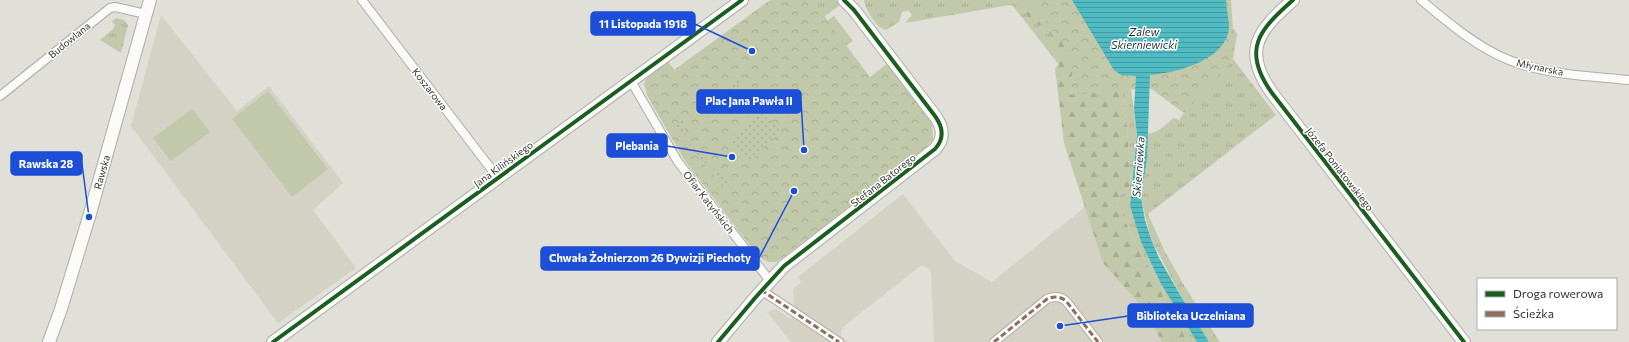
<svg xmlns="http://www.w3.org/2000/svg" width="1629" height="342" font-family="Commissioner,sans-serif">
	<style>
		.built { fill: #d4d2c4 }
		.grass { fill: url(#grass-tufts) }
		.forest { fill: url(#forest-firs) }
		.park { fill: url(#park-crowns) }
		.garden { fill: url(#garden-dots) }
		.pitch { fill: #c1c9aa }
		.water { fill: url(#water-rules) }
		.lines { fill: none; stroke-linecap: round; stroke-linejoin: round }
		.street-casing { stroke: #aeaea8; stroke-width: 10 }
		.secondary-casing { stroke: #aeaea8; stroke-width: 14 }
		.street { stroke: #fafaf9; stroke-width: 8 }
		.secondary { stroke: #fafaf9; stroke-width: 12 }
		.quiet { stroke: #8d6e63; stroke-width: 3; stroke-dasharray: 6 3; stroke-linecap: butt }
		.cycleway-casing { stroke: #fff; stroke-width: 6 }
		.cycleway { stroke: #1b5e20; stroke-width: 4 }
		.labels { text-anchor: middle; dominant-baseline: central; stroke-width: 3; stroke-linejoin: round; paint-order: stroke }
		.street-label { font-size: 10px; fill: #34332f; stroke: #fff }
		.water-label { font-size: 11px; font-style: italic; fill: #1a3033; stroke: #fff }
		.leader { fill: none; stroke: #1d4ed8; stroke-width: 1.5 }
		.callout-dot { fill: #1d4ed8; stroke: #fff; stroke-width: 1.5 }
		.callout { fill: #1d4ed8; stroke: #1d4ed8; stroke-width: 1.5 }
		.callout-label { font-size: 11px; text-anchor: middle; font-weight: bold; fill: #fff }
	</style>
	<defs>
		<pattern id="grass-tufts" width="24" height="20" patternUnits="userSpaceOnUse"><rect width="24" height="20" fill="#c1c9aa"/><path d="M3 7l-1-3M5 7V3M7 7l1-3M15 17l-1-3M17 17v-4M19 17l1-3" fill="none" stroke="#a6ad93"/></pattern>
		<pattern id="forest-firs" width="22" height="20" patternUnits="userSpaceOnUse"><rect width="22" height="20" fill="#c1c9aa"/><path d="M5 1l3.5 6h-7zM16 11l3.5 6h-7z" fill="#a6ad93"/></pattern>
		<pattern id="park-crowns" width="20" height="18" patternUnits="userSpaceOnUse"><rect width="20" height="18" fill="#c1c9aa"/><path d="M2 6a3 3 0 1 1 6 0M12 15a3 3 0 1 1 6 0" fill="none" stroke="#a6ad93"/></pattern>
		<pattern id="garden-dots" width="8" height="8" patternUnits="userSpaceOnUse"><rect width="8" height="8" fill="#c1c9aa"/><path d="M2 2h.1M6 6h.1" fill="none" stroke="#a6ad93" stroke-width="1.8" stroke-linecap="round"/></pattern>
		<pattern id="water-rules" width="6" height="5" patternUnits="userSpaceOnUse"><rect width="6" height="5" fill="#50bbc2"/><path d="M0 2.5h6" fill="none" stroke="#43999e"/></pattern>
	</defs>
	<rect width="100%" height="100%" fill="#e0dfd8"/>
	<g class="built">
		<path d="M161,15L237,111L269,86L343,183L313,210L356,268L278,323L131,126Z"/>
		<path d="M903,194L955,261L992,282L1085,207L1103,263L1143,308L1162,342H934L931,273L929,268L923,266L919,267L843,327L841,331V336L848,342H791L767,312L776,309L791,319L798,309L794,307L793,289L801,282L798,277Z"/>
	</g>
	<g class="grass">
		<path d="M812,0H836L840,5L824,17Z"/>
		<path d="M864,0H1016L1032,24H1042L1048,31L1058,48L1059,65L1013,6L1010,5L905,23L912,15L908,10L902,12L899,22L886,30C876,28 866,10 864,0Z"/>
		<path d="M834,16L853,41L846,46L827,21Z"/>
		<path d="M116,18L124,20L128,25L121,53L100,40L113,29L115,25L112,21Z"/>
		<path d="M1233,59L1276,115L1148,214L1165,252L1185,287L1220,342H1209L1183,300L1151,239L1141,198L1147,159V134C1159,132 1165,125 1174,118L1179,120L1185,111Z"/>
		<path d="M1122,90H1131L1137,135L1130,206L1141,242L1161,284L1197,342H1186L1177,313L1148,266L1117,205C1117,190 1127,195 1131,183L1127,127Z"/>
	</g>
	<path class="forest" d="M1016,0H1054L1122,88L1127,127L1131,183C1127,195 1117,190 1117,205L1148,266L1177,313L1186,342H1162L1143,308L1103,263L1064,143L1055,68L1059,65L1058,48L1048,31L1042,25L1032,24Z"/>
	<g class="park">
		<path d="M770,0H812L870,77L888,63L932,122L933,139L925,149L777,262H768L758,256L685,161L648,97L644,84L646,79L651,73L668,61L674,70Z"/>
		<path d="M1029,0H1231L1233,28L1237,34L1233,59L1184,113L1150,88L1067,95L1073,70L1063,44Z"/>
	</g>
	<g class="garden">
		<path d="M739,80L741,82L708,109L705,108L701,111L697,109L714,95Z"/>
		<path d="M764,111L780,131L750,161L740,149L739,150L730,140L732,136Z"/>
		<path d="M683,120L687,139L712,169L731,181L734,180L724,189L675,127Z"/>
	</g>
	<g class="pitch">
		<path d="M268,91L328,169L292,197L232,119Z"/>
		<path d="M192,109L210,132L171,161L153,138Z"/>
	</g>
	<path class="water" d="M1072,0H1226C1226,11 1231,23 1228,34C1219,62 1175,73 1150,75L1147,159L1141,198L1145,220L1151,239L1159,258L1183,300L1209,342H1197L1161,284L1141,242L1130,206L1137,135L1134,109L1136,76L1121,75L1114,70Z"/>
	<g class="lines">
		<g class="street-casing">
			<g id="street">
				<path d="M362,0L498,178"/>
				<path d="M1421,0C1446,21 1478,48 1509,60C1546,75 1590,76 1629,80"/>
				<path d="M631,81L678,162L770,281"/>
				<path d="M0,96L110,8L115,7L146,14"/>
				<path d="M761,290L839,342"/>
				<path d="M994,342L1047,299C1054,296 1060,296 1066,301L1098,342"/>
			</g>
		</g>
		<g class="secondary-casing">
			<g id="secondary">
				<path d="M1293,0C1259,30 1241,50 1272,93L1464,342"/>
				<path id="s1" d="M49,342L61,309L89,217L150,0"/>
				<path d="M273,342L742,0"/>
				<path d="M718,342L755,298L784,266L935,149C945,138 943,127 935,116L854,10L844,0"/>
			</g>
		</g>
		<use href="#street" class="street"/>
		<use href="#secondary" class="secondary"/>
		<g class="quiet">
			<path d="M761,290L839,342"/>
			<path d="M994,342L1047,299C1054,296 1060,296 1066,301L1098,342"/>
		</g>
		<g class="cycleway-casing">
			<g id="cycleway">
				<path d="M1293,0C1259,30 1241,50 1272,93L1464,342"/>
				<path d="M273,342L742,0"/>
				<path d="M718,342L755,298L784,266L935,149C945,138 943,127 935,116L854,10L844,0"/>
			</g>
		</g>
		<use href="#cycleway" class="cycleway"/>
	</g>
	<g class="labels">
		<g class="street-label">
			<text transform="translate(69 40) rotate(-39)">Budowlana</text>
			<text transform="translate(1540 67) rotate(12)">Młynarska</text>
			<text transform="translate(430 89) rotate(52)">Koszarowa</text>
			<text transform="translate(503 164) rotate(-36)">Jana Kilińskiego</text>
			<text transform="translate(1340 169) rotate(52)">Józefa Poniatowskiego</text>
			<text stroke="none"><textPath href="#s1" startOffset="178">Rawska</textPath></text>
			<text transform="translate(883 180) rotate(-38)">Stefana Batorego</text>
			<text transform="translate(709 202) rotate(52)">Ofiar Katyńskich</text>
		</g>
		<g class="water-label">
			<text x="1144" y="31">Zalew<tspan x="1144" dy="13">Skierniewicki</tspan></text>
			<text transform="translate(1138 167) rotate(-86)">Skierniewka</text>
		</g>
	</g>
	<path class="leader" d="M752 51L695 24M804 150L801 101M732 157L667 146M89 217L82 164M794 191L759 258M1060 326L1128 316"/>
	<g class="callout-dot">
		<circle cx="752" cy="51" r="4"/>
		<circle cx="804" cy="150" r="4"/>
		<circle cx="732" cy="157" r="4"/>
		<circle cx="89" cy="217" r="4"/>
		<circle cx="794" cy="191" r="4"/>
		<circle cx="1060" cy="326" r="4"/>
	</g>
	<g class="callout">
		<rect x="591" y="12" width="104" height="23" rx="4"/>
		<rect x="697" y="90" width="104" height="23" rx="4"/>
		<rect x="607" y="134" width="60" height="23" rx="4"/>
		<rect x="11" y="152" width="71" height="23" rx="4"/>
		<rect x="541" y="247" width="218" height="23" rx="4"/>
		<rect x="1128" y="304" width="125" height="23" rx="4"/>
	</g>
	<g class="callout-label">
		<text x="643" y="28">11 Listopada 1918</text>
		<text x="749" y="105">Plac Jana Pawła II</text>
		<text x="637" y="150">Plebania</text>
		<text x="46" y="168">Rawska 28</text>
		<text x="650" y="262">Chwała Żołnierzom 26 Dywizji Piechoty</text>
		<text x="1191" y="320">Biblioteka Uczelniana</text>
	</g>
	<rect x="1477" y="278" width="140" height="52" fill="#ffffff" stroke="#aeadac"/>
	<rect x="1485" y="291" width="20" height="6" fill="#1b5e20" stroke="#aeadac"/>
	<text x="1513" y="298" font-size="12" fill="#34332f">Droga rowerowa</text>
	<rect x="1485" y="311" width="20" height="6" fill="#8d6e63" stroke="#aeadac"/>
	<text x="1513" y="318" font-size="12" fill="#34332f">Ścieżka</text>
</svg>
